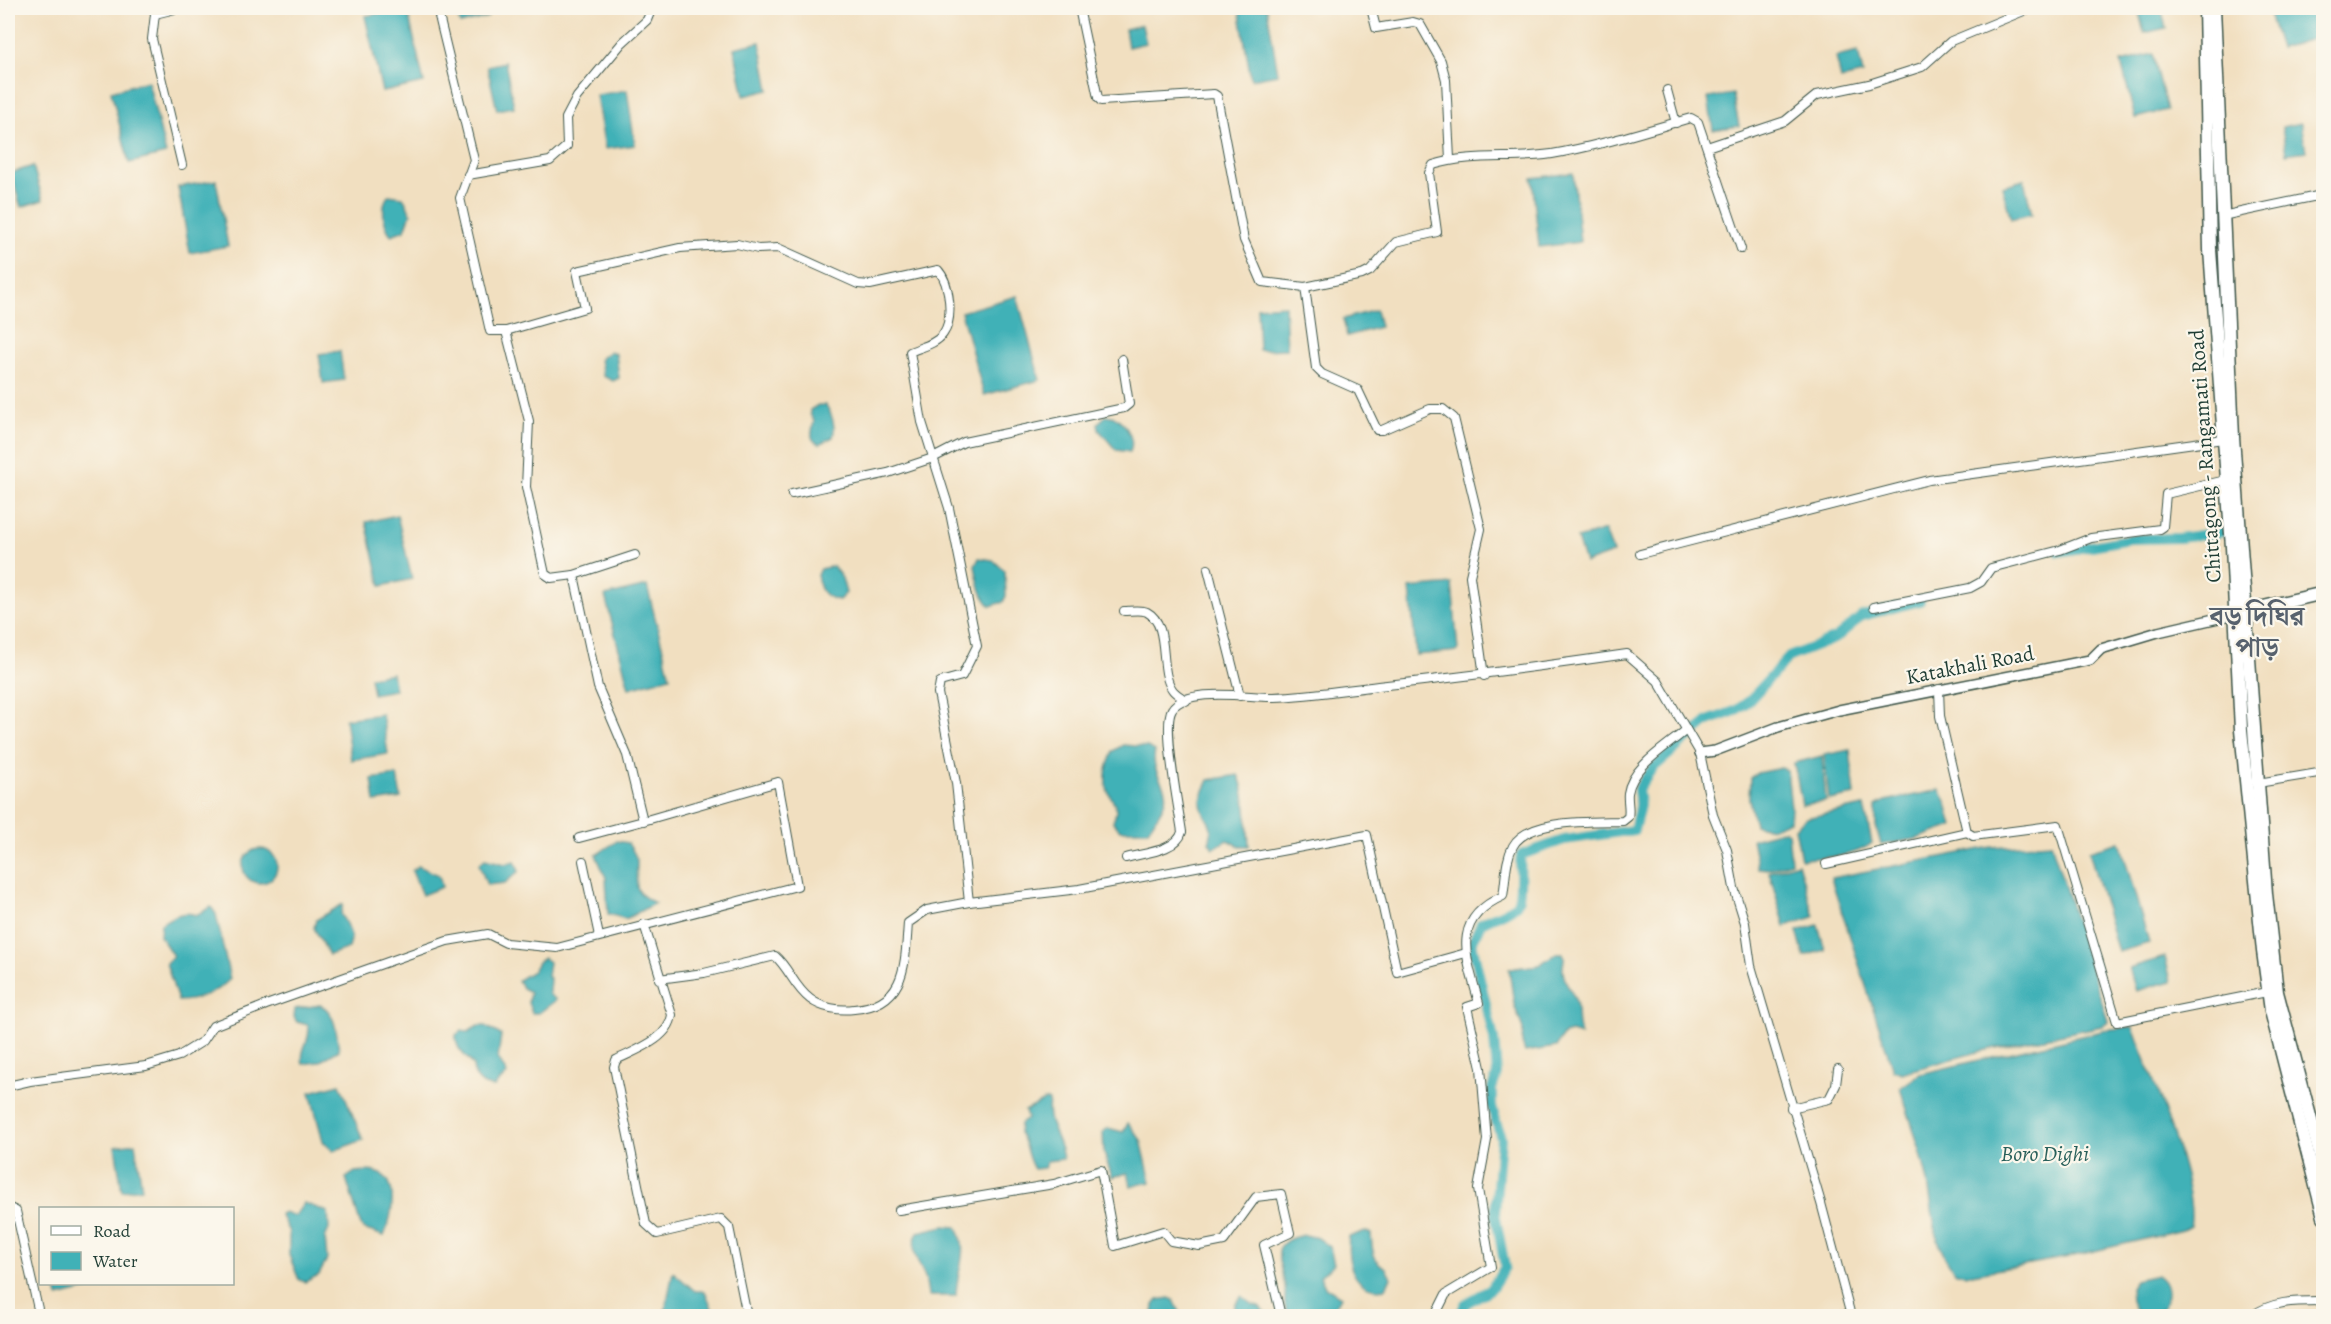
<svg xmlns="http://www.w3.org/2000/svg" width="2331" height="1324" font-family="Alegreya,'Noto Serif Bengali',serif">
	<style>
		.water { fill: #40b1b7; stroke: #307776; stroke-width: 1.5 }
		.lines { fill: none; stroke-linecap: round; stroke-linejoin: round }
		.canal { stroke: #40b1b7; stroke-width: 10 }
		.minor-casing { stroke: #3e5549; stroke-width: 10 }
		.tertiary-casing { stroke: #3e5549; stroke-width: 12 }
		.primary-casing { stroke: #3e5549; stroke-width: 15 }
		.trunk-casing { stroke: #3e5549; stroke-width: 15 }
		.minor { stroke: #fff; stroke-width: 8 }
		.tertiary { stroke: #fff; stroke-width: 9 }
		.primary { stroke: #fff; stroke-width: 12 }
		.trunk { stroke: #fff; stroke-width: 12 }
		.labels { text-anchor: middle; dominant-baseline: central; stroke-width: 4.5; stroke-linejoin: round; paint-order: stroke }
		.street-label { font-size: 21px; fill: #1f3d34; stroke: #fbf7ec }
		.water-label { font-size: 22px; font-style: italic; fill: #29605b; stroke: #fbf7ec }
		.district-label { font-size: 27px; font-weight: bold; fill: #58626e; stroke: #fbf7ec }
	</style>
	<rect width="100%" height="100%" fill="#fbf7ec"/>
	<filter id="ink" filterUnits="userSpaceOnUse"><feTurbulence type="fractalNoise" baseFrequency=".0167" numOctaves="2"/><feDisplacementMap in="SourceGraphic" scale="12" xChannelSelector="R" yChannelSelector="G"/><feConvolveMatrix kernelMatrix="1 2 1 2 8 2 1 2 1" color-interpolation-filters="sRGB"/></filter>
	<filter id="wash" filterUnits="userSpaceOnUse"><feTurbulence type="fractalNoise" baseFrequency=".008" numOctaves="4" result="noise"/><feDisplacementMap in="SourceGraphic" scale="24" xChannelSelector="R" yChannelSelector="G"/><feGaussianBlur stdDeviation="1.35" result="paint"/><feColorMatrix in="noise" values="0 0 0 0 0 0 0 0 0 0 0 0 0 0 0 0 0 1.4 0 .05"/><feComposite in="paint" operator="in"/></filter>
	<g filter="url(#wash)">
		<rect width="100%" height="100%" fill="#f1dfc0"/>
		<g class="water">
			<path d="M407,8L424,83L382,92L365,16Z"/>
			<path d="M456,8H485L488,17L460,24Z"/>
			<path d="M1239,8H1267L1278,74L1251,79Z"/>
			<path d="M2138,8H2161L2166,28L2144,33Z"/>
			<path d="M2267,8H2323V36L2280,48Z"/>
			<path d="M1142,25L1146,43L1128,47L1125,29Z"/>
			<path d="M760,42L769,90L744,96L734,48Z"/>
			<path d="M1858,52L1863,74L1841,79L1836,57Z"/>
			<path d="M2153,54L2167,110L2135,118L2121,62Z"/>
			<path d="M505,62L514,107L497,110L487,66Z"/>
			<path d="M148,81L166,154L129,163L111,91Z"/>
			<path d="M627,90L635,145L605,149L596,95Z"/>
			<path d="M1733,94L1739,126L1713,130L1708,98Z"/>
			<path d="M2301,123L2306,151L2286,154L2282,127Z"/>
			<path d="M33,166L43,200L21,207L11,173Z"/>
			<path d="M1573,173L1580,242L1539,247L1532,178Z"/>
			<path d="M216,180L228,246L190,253L178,187Z"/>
			<path d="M2024,180L2032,214L2011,219L2002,186Z"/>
			<path d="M389,195L403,197L411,213L405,230L391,235C383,225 380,204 389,195Z"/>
			<path d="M1017,296L1040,380L984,395L961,312Z"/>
			<path d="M1285,305L1287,349L1259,350L1257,307Z"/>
			<path d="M1376,310L1380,327L1347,336L1343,319Z"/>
			<path d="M340,351L344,380L323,383L319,354Z"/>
			<path d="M610,351L616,354L619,378L613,381L603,376L600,359Z"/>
			<path d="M818,405H825C832,413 836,427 833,437L820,444C807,440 813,430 814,421L810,414V410Z"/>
			<path d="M1107,415C1123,417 1136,437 1130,452L1116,450L1099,430L1098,423Z"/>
			<path d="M397,515L412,579L381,586L366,522Z"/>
			<path d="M1605,530L1613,553L1585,563L1577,539Z"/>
			<path d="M979,558L993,560L1005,571L1006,596L1003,602L991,606C980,597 978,580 975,566Z"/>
			<path d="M833,566L842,578L846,593L839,600C823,598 820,590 817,575L820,569Z"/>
			<path d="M1452,584L1458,651L1416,655L1410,588Z"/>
			<path d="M647,586L670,677L629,688L605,596Z"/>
			<path d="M392,673L395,690L373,694L370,677Z"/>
			<path d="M382,714L388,754L351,760L345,719Z"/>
			<path d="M1123,745L1147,747L1155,751C1150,775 1169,783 1165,801C1162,811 1154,821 1148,830H1120L1113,822C1121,801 1111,804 1107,788C1103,776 1109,762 1113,751Z"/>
			<path d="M1850,750L1855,795L1829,800L1824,755Z"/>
			<path d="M1822,756L1826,801L1802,805L1794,763Z"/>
			<path d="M1781,768L1787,770L1791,808L1790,821L1773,828L1755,825L1749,799L1750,778L1757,773Z"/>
			<path d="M397,775L401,798L375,802L372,779Z"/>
			<path d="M1238,775C1246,788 1248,829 1249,846H1240L1227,840L1214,848L1209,842C1217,821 1201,820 1201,802C1201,795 1206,787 1209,780Z"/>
			<path d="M1940,790L1947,803L1953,826L1916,839L1881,845L1876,826V806L1885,801Z"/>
			<path d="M1864,806L1872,843C1854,858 1824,857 1801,859L1795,828L1806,818Z"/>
			<path d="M1785,830L1788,832L1791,862L1771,869L1758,868L1752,839Z"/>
			<path d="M617,841L628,843C631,849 637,855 637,862C637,884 631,892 655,903L626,919L608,914L606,878L596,855Z"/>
			<path d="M2120,842L2149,943L2118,952L2089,851Z"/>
			<path d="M2051,843L2108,1021L2102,1026L1981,1051L1902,1073L1893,1070L1831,878L1992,847Z"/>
			<circle cx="260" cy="866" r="17"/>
			<path d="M485,859L505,864L515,861L519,871L505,883L487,885L479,864Z"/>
			<path d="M1798,863L1814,917L1785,926L1769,872Z"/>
			<path d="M418,866L439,875L442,887L422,895L412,871Z"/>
			<path d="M343,904L341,914C347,927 354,933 349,948L329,955L314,928L316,920Z"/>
			<path d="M211,907L216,914L230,979C218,992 196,1001 178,1001L166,963L173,956L160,936L161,924C171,917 183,910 196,915Z"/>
			<path d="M1818,925L1825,950L1804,956L1797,931Z"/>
			<path d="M1556,953H1563C1566,959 1562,964 1563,971C1564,984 1573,991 1576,1002C1579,1014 1575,1023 1581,1035L1571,1032L1564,1034L1556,1047L1525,1052L1522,1043L1523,1029L1514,1004L1509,969L1539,965Z"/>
			<path d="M2165,957L2171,981L2136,991L2129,968Z"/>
			<path d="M544,958L549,962L547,977L550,978L549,994L556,1000L539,1013H532L528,1003L530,992L522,988L518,980L533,971L538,962Z"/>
			<path d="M320,1005C336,1011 337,1036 339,1050L319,1062L303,1064C299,1049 312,1039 308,1025L297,1022L294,1017L295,1009Z"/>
			<path d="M478,1026H485L501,1035L498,1058L507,1074L494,1087C481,1087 473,1077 473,1065C464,1053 456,1051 456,1035L461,1031L468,1032Z"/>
			<path d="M2133,1027C2148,1068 2199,1187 2190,1226L2183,1230L2069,1257L1972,1274L1956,1273C1931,1245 1934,1208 1926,1173C1919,1144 1909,1116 1900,1088L1920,1074L2111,1029Z"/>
			<path d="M340,1084L363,1140L333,1151L323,1141L310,1092Z"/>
			<path d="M1046,1100L1049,1101C1045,1126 1060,1135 1063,1159L1047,1161L1044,1168L1034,1169C1026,1157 1027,1143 1019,1133L1020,1124L1027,1119L1025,1111Z"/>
			<path d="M1128,1123L1141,1140L1151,1182L1131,1186L1128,1173L1112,1177L1104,1153L1103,1132L1108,1128L1123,1132Z"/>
			<path d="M135,1143L142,1188L122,1191L115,1146Z"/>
			<path d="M355,1172C361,1172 369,1170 375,1172C402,1178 391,1220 384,1236L363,1229L360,1223L346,1178Z"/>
			<path d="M304,1203L328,1212L329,1229L325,1238L327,1259L319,1275L305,1282L299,1280L289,1255V1232L280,1214L284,1212L295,1216Z"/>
			<path d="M944,1226L957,1227C970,1253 956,1270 956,1296H929C926,1289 927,1283 925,1277C918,1260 909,1251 918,1232Z"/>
			<path d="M1365,1231L1371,1234C1372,1248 1372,1261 1386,1268L1391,1277L1386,1288C1354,1294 1346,1263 1349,1237Z"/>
			<path d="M1305,1235L1318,1238L1330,1247L1334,1264L1320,1276L1325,1287L1341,1297C1333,1316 1311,1317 1292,1316C1280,1307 1287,1298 1285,1286C1280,1260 1267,1241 1305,1235Z"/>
			<path d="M673,1272L695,1291H705L715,1316H664Z"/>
			<path d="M2157,1275C2169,1283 2169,1294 2164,1307L2150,1315H2138L2131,1301L2130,1287L2135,1280Z"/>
			<path d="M55,1284H88L90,1289L58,1297Z"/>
			<path d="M1242,1296L1253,1305L1259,1306L1268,1316H1234L1235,1304Z"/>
			<path d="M1169,1298L1174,1300L1182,1316H1153L1154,1305L1158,1300Z"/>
		</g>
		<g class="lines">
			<g class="canal">
				<path d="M2059,552L2129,539L2179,538L2222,532"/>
				<path d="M1460,1316L1465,1304L1491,1289L1505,1267L1495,1213L1501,1138L1492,1107V1089L1497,1074L1494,1039L1472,943L1481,923C1488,919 1510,911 1515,906C1523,899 1519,867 1521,855L1564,840L1634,830L1640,805L1638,789L1652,769L1708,721L1735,711L1749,701L1789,657L1836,638L1862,616L1920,601"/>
			</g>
		</g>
	</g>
	<g filter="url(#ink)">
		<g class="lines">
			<g class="minor-casing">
				<g id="minor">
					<path d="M153,8L155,14L152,39L182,165"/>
					<path d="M437,8L474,160L460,198L490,331H506"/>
					<path d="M1079,8L1098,98L1101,101L1214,94L1217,96L1244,240L1262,282L1305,287L1362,275L1370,271L1396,242L1437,232L1429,173L1433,165C1471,153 1512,160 1552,154C1599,146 1645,131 1691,118L1698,122L1741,249"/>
					<path d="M1371,8L1376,28L1413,22L1420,24L1441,61L1446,80L1450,159"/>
					<path d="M155,14L179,8"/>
					<path d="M1667,90L1676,123"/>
					<path d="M1707,147L1785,121L1817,95L1869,84L1922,67L1951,41L2031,8"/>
					<path d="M468,175L550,161L567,146L566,118L577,97L622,43L647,20L652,8"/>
					<path d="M2222,216L2317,196"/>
					<path d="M1305,287L1316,368L1322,374L1358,390L1377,430H1382L1430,409H1443L1454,418L1481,529L1470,576L1484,676"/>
					<path d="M792,494L888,473L933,458L964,442L1124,408L1129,404L1122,359"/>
					<path d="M1640,554L1929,480L2223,439"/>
					<path d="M1208,569L1240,696"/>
					<path d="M574,575L635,555"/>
					<path d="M1874,607L1970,588L1981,582L1991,568L2060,550L2091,538L2160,529L2163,527L2166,494L2230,479"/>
					<path d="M1124,611C1130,611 1141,609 1147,612C1171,625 1158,669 1172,689C1175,694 1182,697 1186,701"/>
					<path d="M1939,689L1940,716L1967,832L1973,836L2058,825L2117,1022L2267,992"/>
					<path d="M2258,783L2324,772"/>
					<path d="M579,838L643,821L627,755L598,687L574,575L551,578L545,574L526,487L529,421L506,331L585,308L577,271L680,248L737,244L758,249L778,248L858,284L870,285L938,270C950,283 954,319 943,334C936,344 921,347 910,352L922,422L949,508L977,646L962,676L940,682L938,693L956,783L969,902L1079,889L1367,835L1397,972L1466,953"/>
					<path d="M1126,858C1143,853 1177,851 1182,832C1179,810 1162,725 1172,709C1188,686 1250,698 1274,697C1309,696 1344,690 1378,686C1462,677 1544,666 1627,654L1658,681L1700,753L1713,815L1727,850L1734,888L1745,923L1751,966L1821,1203L1851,1316"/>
					<path d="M583,861L599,936"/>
					<path d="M1826,864L1967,832"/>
					<path d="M644,924L672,1015C669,1039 636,1050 616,1060L614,1067L646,1224L657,1234L721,1219L729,1227L747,1316"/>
					<path d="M659,979L704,973L775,956C789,968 794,987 810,999C822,1008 839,1011 854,1009C906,1005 905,965 908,923L927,910L969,902"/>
					<path d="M8,1086L30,1081L146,1066L179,1056L203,1041L213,1026L266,1005L447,941L488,934L506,943L557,948L797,886L778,782L643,821"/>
					<path d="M1791,1108L1829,1099L1836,1085L1838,1069"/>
					<path d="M8,1207L16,1211L38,1309L36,1316"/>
					<path d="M899,1210L1054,1184L1101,1170L1115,1246L1163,1231L1171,1241L1199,1246L1224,1241L1256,1197L1281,1194L1290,1233L1264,1245L1281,1316"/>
					<path d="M1326,1316H1329"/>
					<path d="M1435,1316L1446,1294L1491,1267L1478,1189L1487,1140L1481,1068L1467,1007L1479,1003C1467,958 1449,920 1503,896C1506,879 1505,861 1513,846C1528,818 1595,822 1623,821L1628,817C1630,809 1627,801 1628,793C1632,766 1668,746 1686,730"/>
					<path d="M2252,1316C2273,1300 2298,1301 2324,1301"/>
				</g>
			</g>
			<g class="tertiary-casing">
				<path id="tertiary" d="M1700,753L1715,751L1778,727L1839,710L2090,660L2101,649L2158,632L2240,613"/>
			</g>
			<g class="primary-casing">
				<path id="primary" d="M2246,611L2324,593"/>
			</g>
			<g class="trunk-casing">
				<g id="trunk">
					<path d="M2205,8L2210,250L2232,547L2241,730L2263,951L2271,1011L2324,1217"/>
					<path d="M2214,8L2233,437L2266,894L2277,992L2324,1169"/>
				</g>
			</g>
			<use href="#minor" class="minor"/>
			<use href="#tertiary" class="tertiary"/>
			<use href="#primary" class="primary"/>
			<use href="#trunk" class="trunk"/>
		</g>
	</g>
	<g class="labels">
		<g class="street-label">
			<text transform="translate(2205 456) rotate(-94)">Chittagong - Rangamati Road</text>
			<text transform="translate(1970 665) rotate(-11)">Katakhali Road</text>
		</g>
		<g class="water-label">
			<text x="2045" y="1154">Boro Dighi</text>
		</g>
		<g class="district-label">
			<text x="2257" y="616">বড় দিঘির<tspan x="2257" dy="31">পাড়</tspan></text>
		</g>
	</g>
	<rect width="2331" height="1324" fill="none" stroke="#fbf7ec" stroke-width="30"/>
	<rect x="39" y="1207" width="195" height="78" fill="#fbf7ec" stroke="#a3ada2" stroke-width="1.5"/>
	<rect x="51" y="1226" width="30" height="9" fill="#ffffff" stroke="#a3ada2" stroke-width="1.5"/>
	<text x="93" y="1237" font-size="18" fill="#1f3d34">Road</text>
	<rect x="51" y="1252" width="30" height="18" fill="#40b1b7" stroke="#a3ada2" stroke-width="1.5"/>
	<text x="93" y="1267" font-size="18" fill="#1f3d34">Water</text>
</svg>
